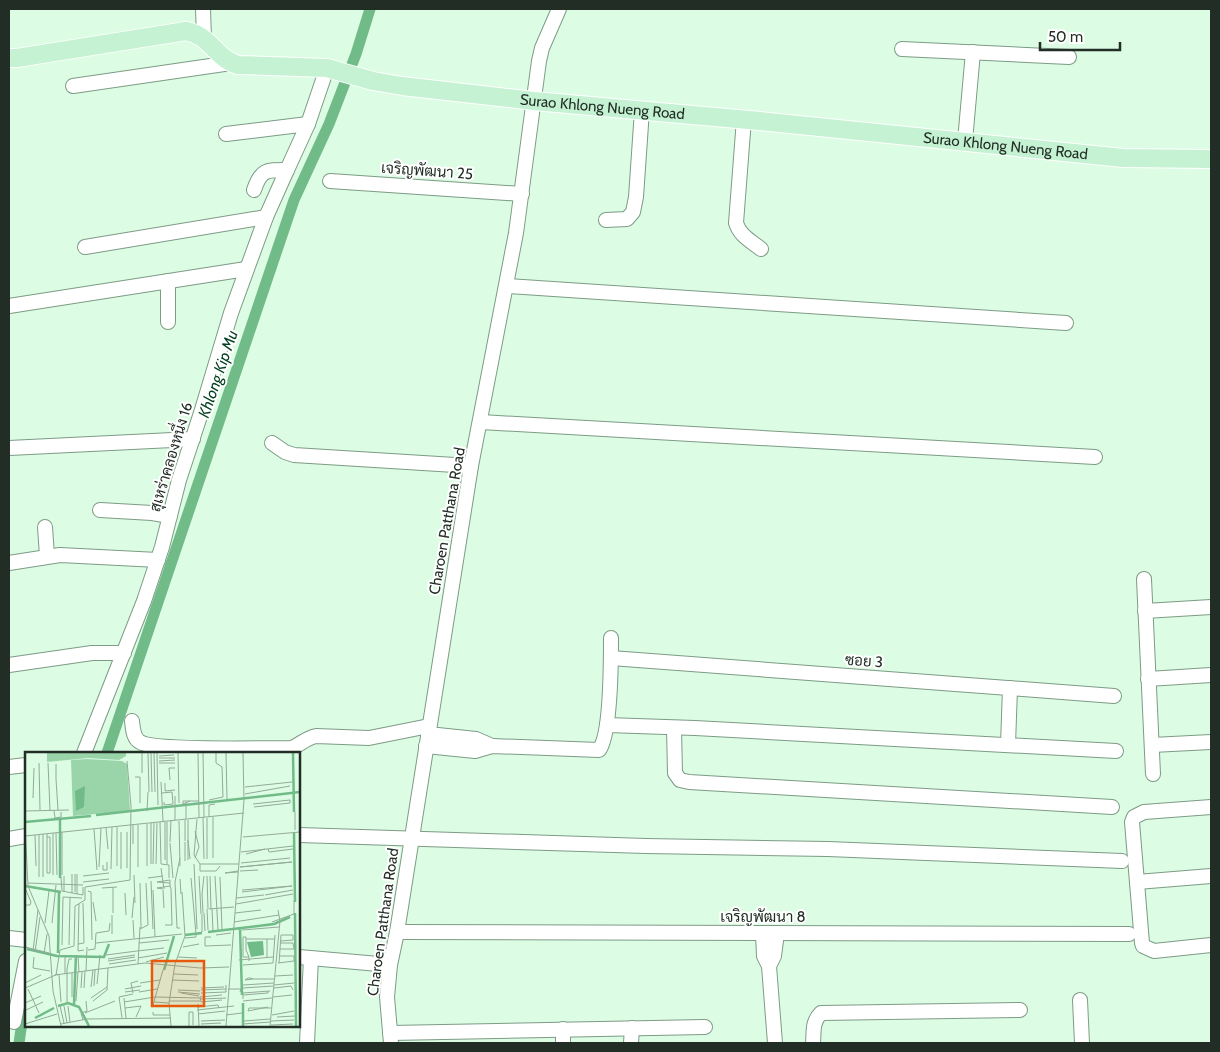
<svg xmlns="http://www.w3.org/2000/svg" width="1220" height="1052" font-family="Cabin,Sarabun,sans-serif">
	<style>
		.lines { fill: none; stroke-linecap: round; stroke-linejoin: round }
		.canal { stroke: #71bb88; stroke-width: 11 }
		.minor-casing { stroke: #7d9b85; stroke-width: 16 }
		.major-casing { stroke: #fff; stroke-width: 20 }
		.minor { stroke: #fff; stroke-width: 14 }
		.major { stroke: #c5f2d3; stroke-width: 18 }
		.labels { text-anchor: middle; dominant-baseline: central; stroke-width: 4; stroke-linejoin: round; paint-order: stroke }
		.street-label { font-size: 15px; fill: #222e25; stroke: #fff }
		.water-label { font-size: 16px; font-style: italic; fill: #054120; stroke: #fff }
		.inset-river { fill: none; stroke: #71bb88; stroke-width: 2.5 }
		.inset-road { fill: none; stroke: #92aa98; stroke-width: 1 }
		.view { fill: #e8590c; fill-opacity: 0.15; stroke: #e8590c; stroke-width: 2.5 }
		.inset-edge { fill: none; stroke: #222e25; stroke-width: 2.5 }
	</style>
	<rect width="100%" height="100%" fill="#ddfce4"/>
	<g class="lines">
		<g class="canal">
			<path d="M107,753L294,200L329,124L356,54L370,9"/>
			<path d="M19,1043L26,995"/>
		</g>
		<g class="minor-casing">
			<g id="minor">
				<path d="M203,9L204,38"/>
				<path d="M902,49L1069,57"/>
				<path d="M73,86L231,63"/>
				<path d="M744,119L736,223C740,236 751,241 761,249"/>
				<path d="M226,134L308,124"/>
				<path d="M965,141L973,52"/>
				<path d="M287,170L308,124L327,68"/>
				<path d="M330,181L522,194"/>
				<path d="M606,220L627,219L633,212L636,197L642,110"/>
				<path d="M85,247L266,217"/>
				<path d="M168,281V322"/>
				<path d="M507,286L1066,323"/>
				<path d="M9,306L246,269"/>
				<path d="M481,422L1095,457"/>
				<path d="M272,443L285,452L294,455L471,466"/>
				<path d="M9,448L193,439"/>
				<path d="M100,510L152,513L170,516"/>
				<path d="M45,527L47,556"/>
				<path d="M9,563L60,555L158,560"/>
				<path d="M1144,579L1153,774"/>
				<path d="M1145,611L1211,607"/>
				<path d="M611,658L1114,696"/>
				<path d="M9,665L92,653H124"/>
				<path d="M1148,679L1211,675"/>
				<path d="M132,721C133,729 133,738 140,742C154,751 269,748 292,748C301,744 306,738 316,736L369,738L429,726"/>
				<path d="M607,725L695,728L1116,751"/>
				<path d="M674,728L675,773L680,780L689,782L1112,807"/>
				<path d="M428,734L476,739L492,746"/>
				<path d="M1008,745L1010,688"/>
				<path d="M1152,745L1211,742"/>
				<path d="M426,746L475,751L492,746L599,750C611,735 611,659 611,638"/>
				<path d="M84,753L144,601L162,547L179,480L201,413L231,313L266,217L287,170C267,170 261,169 254,190"/>
				<path d="M9,767L26,765"/>
				<path d="M1211,807L1144,812L1134,817L1132,822L1142,943L1143,946L1154,951L1211,945"/>
				<path d="M299,835L646,846L828,849L1122,861"/>
				<path d="M9,839L26,836"/>
				<path d="M1137,882L1211,876"/>
				<path d="M397,932L1129,934"/>
				<path d="M763,933L764,956L769,966L775,1043"/>
				<path d="M9,938L26,940"/>
				<path d="M299,957L390,965"/>
				<path d="M769,966L774,956L777,933"/>
				<path d="M1080,1000L1082,1043"/>
				<path d="M14,1022L26,961"/>
				<path d="M390,1033L705,1027"/>
				<path d="M307,1043L311,958"/>
				<path d="M391,1043L387,997L390,965L397,932L471,466L516,233L539,61L542,48L559,9"/>
				<path d="M563,1043V1029"/>
				<path d="M631,1043L632,1028"/>
				<path d="M813,1043C814,1031 812,1022 821,1013L1020,1010"/>
			</g>
		</g>
		<g class="major-casing">
			<g id="major">
				<path id="s1" d="M9,58H17L186,31C210,35 216,59 238,65L327,68L373,81L402,86L534,101L760,121L1123,158L1211,159"/>
			</g>
		</g>
		<use href="#minor" class="minor"/>
		<use href="#major" class="major"/>
	</g>
	<g class="labels">
		<g class="street-label">
			<text stroke="none"><textPath href="#s1" startOffset="610">Surao Khlong Nueng Road</textPath></text>
			<text stroke="none"><textPath href="#s1" startOffset="1015">Surao Khlong Nueng Road</textPath></text>
			<text transform="translate(427 171) rotate(4)">เจริญพัฒนา 25</text>
			<text transform="translate(171 457) rotate(-73)">สุเหร่าคลองหนึ่ง 16</text>
			<text transform="translate(447 521) rotate(-80)">Charoen Patthana Road</text>
			<text transform="translate(864 661) rotate(4)">ซอย 3</text>
			<text x="763" y="917">เจริญพัฒนา 8</text>
			<text transform="translate(383 922) rotate(-82)">Charoen Patthana Road</text>
		</g>
		<g class="water-label">
			<text transform="translate(218 374) rotate(-71)">Khlong Kip Mu</text>
		</g>
	</g>
	<g transform="translate(25 752)">
		<rect width="275" height="275" fill="#ddfce4"/>
		<path d="M22,1H101V4L94,8L63,6L22,10Z" fill="#9ad5aa"/>
		<path d="M62,7L97,9L102,12L105,59L48,64L46,8Z" fill="#9ad5aa"/>
		<path d="M60,34L59,55L51,59L50,39ZM238,189L239,203L226,205L222,190Z" fill="#71bb88"/>
		<path class="inset-river" d="M268,1L269,60M71,63L275,40M35,67V126M0,70L66,64M269,81L270,150M0,134L36,140M270,161L271,274M215,176L217,243M183,180L249,172L265,165M160,183L177,181M2,197L32,204L79,205L84,192M33,201L34,140M139,218L149,184M218,251V274M49,252L51,203M33,254L43,251L54,255L64,274M10,266L29,256"/>
		<path class="inset-road" d="M117,1V21M123,1L124,40M126,1L127,40M129,1L130,40M132,1L133,53M153,1L154,51M173,1L174,66M178,1L179,65M201,1L202,47M134,4L149,3M134,6H150M134,9L150,8M14,11L15,58M23,11L25,58M134,11H150M31,12V27M110,25H115V51M31,27L33,58M145,28L144,16H150M136,30L138,69M140,31V39L150,38M220,35L267,30M137,41L147,40L148,52L139,53V50M220,42L265,34M150,44V68M8,46L9,16M184,48L198,45L197,15L191,11V1M165,49L158,52V49H174M228,52L265,48V51L229,55M0,59L44,58M29,59L30,66L36,65V60M122,59L123,40M270,60V78M184,65V53L190,52M188,65V106M178,66L179,107M161,67V50M172,67L169,103L175,112V119H191L195,114M154,69L155,114M135,70L136,112L144,113V126M126,71V112M108,73V92M113,73V115M0,74L3,134L24,184L28,239L36,274M81,76L83,97M69,77L72,118M37,80V123M31,81L32,123M18,82V125M22,82V121H25V85H22M10,83L11,114M14,83V125M0,84L219,61M218,85L275,80M163,88L165,107M160,89V68M145,90L146,68M145,91L148,126M243,97L244,100L268,97M216,100L268,94M221,102L240,97M155,106L150,130L152,176H155M170,106L174,95L170,79M182,107V66M140,108V70M163,108V68M160,109V90M216,111L265,106M128,112L129,71M131,112L132,71M142,112V70M169,112L172,177M175,112H214M78,113V118H82V110M92,114V75M122,114V72M74,115L76,76M215,115L267,110L215,115M102,116V80M136,116L139,137M86,117L87,75M96,117V80M213,119L200,121L213,120M215,119L233,118M47,122V141M50,122V140M52,122V142M28,123V81M109,123L110,151M58,124L84,121M174,124L175,142M182,124L183,157M185,124L186,157M190,124L193,178M36,125L37,139L58,143V135M195,125L197,177M123,126L138,124M155,127L156,142M126,129L128,177M58,130L84,127M3,131L58,133M115,131L116,176M88,135V161M0,136L6,150L5,153H0M77,136L92,135M138,137L132,136L145,134M128,138L130,185M138,138L139,156M63,139L66,140L67,188M39,140V124M217,140L267,134L217,138M100,141L101,163M175,142L176,162M177,142L179,124M177,142L178,161M240,143L268,138M211,146L239,143M68,150L71,169M54,152L53,199L59,198M211,152L268,142M182,157L183,178M184,157L209,155M187,157L188,179M179,161L180,179M210,161L236,158M177,162V180M107,166L109,145M108,168L109,186M209,170L254,163M247,170L269,162V149M20,171L24,139M27,171L31,133M140,173H147L146,137L145,134V128L132,130L145,131M115,177L123,173L121,131M217,178L254,175M87,182V163M191,183L206,181M186,185H180V194L206,193M160,186L171,185V182L166,126M221,187H250M242,187V205M71,191L157,182M114,191L144,188M53,192L59,191L58,151M37,193L38,145L57,146M44,193L45,146M0,195L24,201M158,195L174,192M255,197H269L268,191H256M63,198L70,197L71,181L84,179L85,171M8,199L13,158M112,199L139,196M10,200L15,165M19,202L22,182M81,203L112,199M53,204L54,220M9,205L8,216L25,219M153,205L172,206M224,205H218V185H221V198L224,205V209M113,206L142,201M83,207L110,203M214,208L248,205M83,209L110,205M121,210L139,205M253,211L269,209V204H255M254,211L256,183H268V188L256,189M84,212L111,208M113,212L115,175M218,213L248,211L250,183M61,219L62,195M40,222V204M149,222L173,223M30,223L120,211L175,216L204,215M31,223L35,198L49,194L50,154L60,148V135L105,128L106,54L102,9M34,223L36,250M250,224L268,223M223,226H225L228,227L220,228ZM228,227H249M147,228L174,229M0,231L16,223M115,231L135,228M72,232L75,203M218,233L249,231M249,233L269,231M69,234L70,218M66,235L68,218M0,236L33,222M56,236L57,220M59,236L60,219M176,236L199,235M218,236L248,234M249,236L266,234L268,238M3,237L14,261M100,237L116,234M203,237H216L215,240M82,238L83,216M153,238L175,239M176,238L201,237M100,240L115,238M114,240L132,237M153,240L175,242M108,241L106,231L113,229M156,241L174,244M176,241L201,240V233M218,241L245,239M47,245V221M248,245L267,243M66,246L82,235M99,246L101,266M176,247L201,246M218,247V243L243,241V239M197,248L176,250L175,245L197,243M51,249L53,220M68,249L82,238M144,249H175M218,249L247,246M42,250V217L44,207H47M99,250L130,245L175,246M129,250L144,251M0,251L16,244M173,252L174,274M128,253L138,218M35,254L39,271M39,254L42,271M43,254L45,270M172,255L193,253L194,256M100,256L116,254L111,265M1,258L18,250M172,258L209,254M223,259L224,256H246M223,259L243,255M128,260V263H145M60,261L90,249M173,262L200,259M201,263L217,261M247,263L269,259M252,265L270,264M97,266L94,245L108,242M58,268L56,261L62,259L61,249M176,269L200,268M219,269L245,267M246,269L269,268M0,272L32,262M36,272L62,267L146,266M176,272L196,271M218,272L245,270M246,273L268,272M146,274L144,251L150,212L160,184L157,140M164,274V260H168V273M201,274L219,48L218,1M245,274L255,169L253,158"/>
		<path class="view" d="M127,209H179V254H127Z"/>
		<rect width="275" height="275" class="inset-edge"/>
	</g>
	<rect width="1220" height="1052" fill="none" stroke="#222e25" stroke-width="20"/>
	<path d="M1040 42v8h80v-8" fill="none" stroke="#222e25" stroke-width="2.5"/>
	<text x="1048" y="42" font-size="15" fill="#222e25" stroke="#ffffff" stroke-width="4" paint-order="stroke">50 m</text>
</svg>
